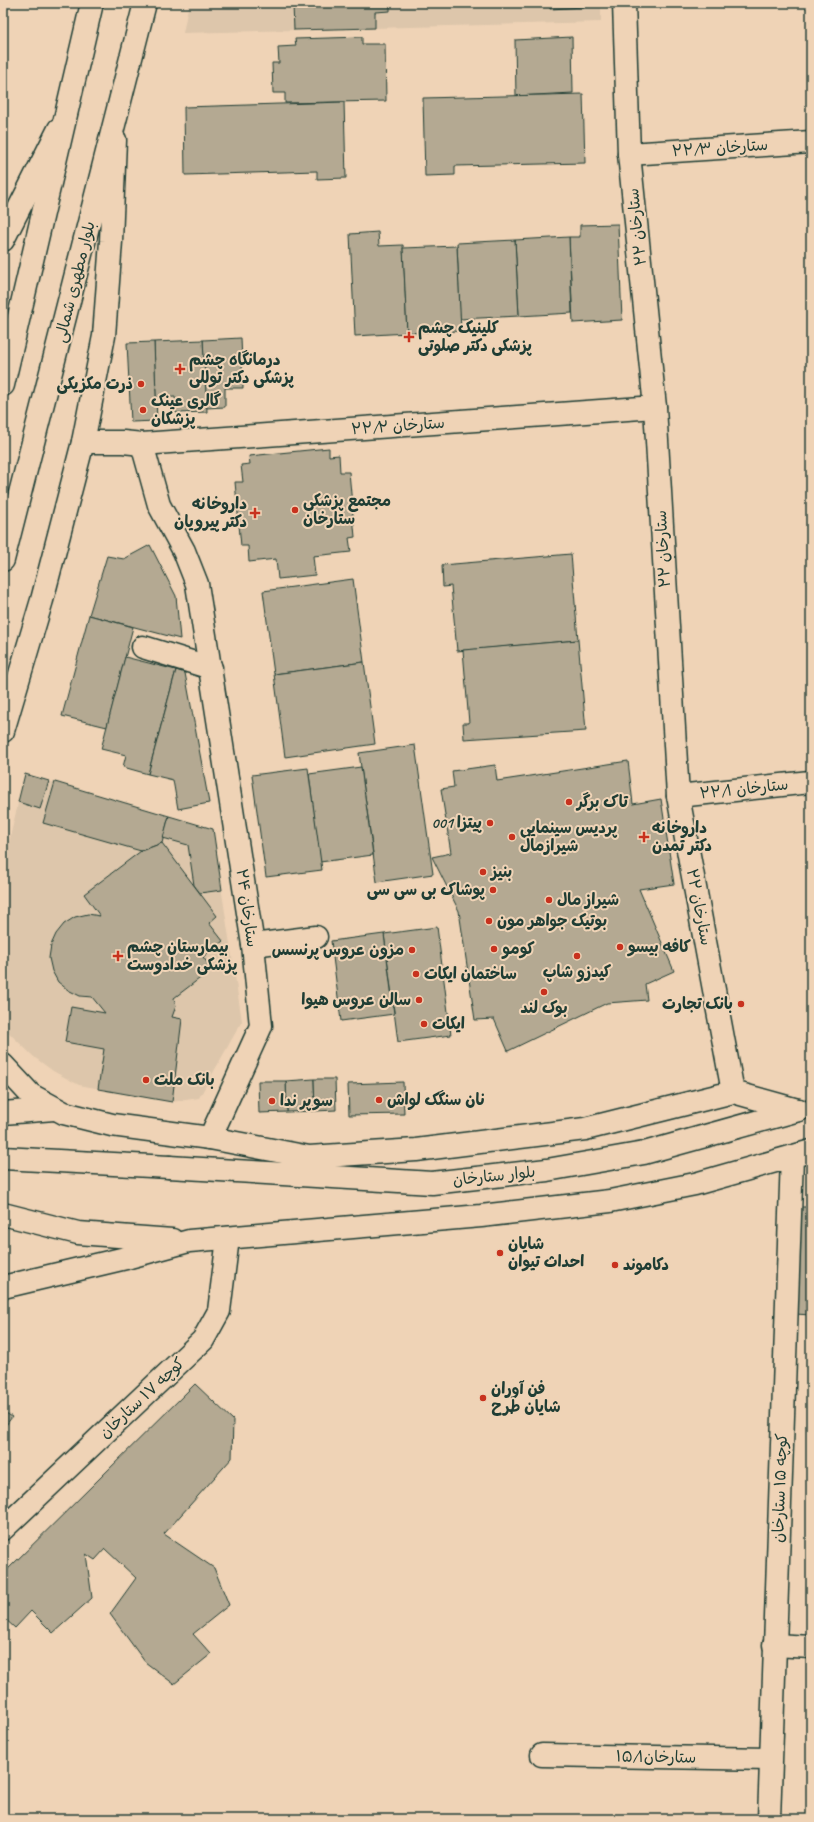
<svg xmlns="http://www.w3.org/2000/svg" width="814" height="1822" font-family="Caveat,'Playpen Sans Arabic',sans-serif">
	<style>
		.built { fill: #ddc6ab }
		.building { fill: #b4a992; stroke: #1f3d34 }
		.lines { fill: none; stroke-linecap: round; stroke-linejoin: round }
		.minor-casing { stroke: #1f3d34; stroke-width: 25 }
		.secondary-casing { stroke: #1f3d34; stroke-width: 25 }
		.primary-casing { stroke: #1f3d34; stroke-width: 25 }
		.minor { stroke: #efd3b6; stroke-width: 22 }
		.secondary { stroke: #efd3b6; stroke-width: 22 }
		.primary { stroke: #efd3b6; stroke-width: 22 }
		.poi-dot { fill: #c8321e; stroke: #efd3b6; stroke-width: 1.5 }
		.labels { text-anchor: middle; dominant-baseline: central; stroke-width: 4; stroke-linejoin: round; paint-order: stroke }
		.street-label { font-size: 16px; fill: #1f3d34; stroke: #efd3b6 }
		.poi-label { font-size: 16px; font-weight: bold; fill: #1f3d34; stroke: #efd3b6; text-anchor: start }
	</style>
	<rect width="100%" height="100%" fill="#efd3b6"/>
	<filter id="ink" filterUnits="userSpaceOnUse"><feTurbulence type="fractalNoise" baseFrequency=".025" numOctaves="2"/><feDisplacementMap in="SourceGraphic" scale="8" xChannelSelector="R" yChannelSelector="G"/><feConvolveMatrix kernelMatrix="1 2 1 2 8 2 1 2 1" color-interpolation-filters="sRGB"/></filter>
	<g filter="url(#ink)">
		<g class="built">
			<path d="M189,3H601V22L183,33Z"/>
			<path d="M25,774L212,829L242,1021L199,1098L172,1102L79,1085L53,1071L34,1057L8,1032L3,1022V867Z"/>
		</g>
		<g class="building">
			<path d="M286,3H390V11L375,12V28L294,30L293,5L286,6Z"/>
			<path d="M550,3H584V7L550,9Z"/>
			<path d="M362,37V44H385L386,101L285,103V93H273L272,63H279L278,47L296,46L295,39Z"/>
			<path d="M572,37L573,93L516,96L515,40Z"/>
			<path d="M583,94L585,163L455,166V175L425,176L423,98Z"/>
			<path d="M344,102L346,178L317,179V171L185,175L184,107Z"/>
			<path d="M618,224L622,320L573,323L569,237H580V225Z"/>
			<path d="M378,232L379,246L403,245L407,333L355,336L350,234Z"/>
			<path d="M569,237L572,313L519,316L515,240Z"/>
			<path d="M515,240L519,316L460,319L457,243Z"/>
			<path d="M457,246L461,331L407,333L403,248Z"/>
			<path d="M241,338L243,388H225V407L206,408L203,340Z"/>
			<path d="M203,340L207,412L176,413L175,397L156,398L154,342Z"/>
			<path d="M154,342L157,421L131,422L127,343Z"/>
			<path d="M329,448V456L339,455L340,472H349L355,537L349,538L351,552L313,556L315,575L278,579L276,559L249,562L248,546H241L235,482H243L241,465L250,464L249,456Z"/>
			<path d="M150,545L176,596L180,639L89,615L107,556L124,559Z"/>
			<path d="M571,554L578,640L457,651L451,586L443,587L442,565Z"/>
			<path d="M353,579L364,662L274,674L263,591Z"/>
			<path d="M89,615L133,627L107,727L62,716Z"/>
			<path d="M578,640L586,731L464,739L463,723H469L463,650Z"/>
			<path d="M125,657L176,670L148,774L123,767L126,755L101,749Z"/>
			<path d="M364,662L375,744L285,757L274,674Z"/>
			<path d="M176,670L185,673L209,803L178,809L173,780L148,774Z"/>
			<path d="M415,745L433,874L377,882L359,753Z"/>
			<path d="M628,761L633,804L661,799L674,884L639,889L674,971L645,984L647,1000L607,1003L508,1051L494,1019L475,1020L459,911L432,857L451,853L441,789L454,787L452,771L495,765L497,781Z"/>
			<path d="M361,767L373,855L320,862L309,774Z"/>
			<path d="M308,768L322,870L266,877L252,775Z"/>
			<path d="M25,774L49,781L40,809L18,802Z"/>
			<path d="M55,782L169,816L162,843L141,851L43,823Z"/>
			<path d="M169,816L213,829L222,890L200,893L194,885L188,845L163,838Z"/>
			<path d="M162,843L217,916L209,923L223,941L203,957L212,969L174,998L176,1006L172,1017L182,1019L172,1102L98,1089L104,1049L65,1042L71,1007L105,1013L92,997L80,996L68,990L58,982L52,971L49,958L51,945L56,934L64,924L75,917L88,914L100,916L84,894L141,851Z"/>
			<path d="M437,927L451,1035L398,1042L384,934Z"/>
			<path d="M384,934L394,1014L341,1021L331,941Z"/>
			<path d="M314,1079L315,1111L287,1112L286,1081Z"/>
			<path d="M314,1079H335L336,1110L315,1111Z"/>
			<path d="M258,1081H286L287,1112L259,1113Z"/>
			<path d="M403,1082L404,1114L349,1115L348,1084Z"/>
			<path d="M797,1207H811V1315L795,1314Z"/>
			<path d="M195,1384L233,1420L232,1458L164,1534L214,1568L229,1605L193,1634L211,1654L174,1684L145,1662L110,1614L136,1578L105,1549L95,1560L86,1554L92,1598L53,1633L31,1611L15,1628L3,1617V1574Z"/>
			<path d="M3,1411L12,1417L3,1429Z"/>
		</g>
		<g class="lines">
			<g class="minor-casing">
				<g id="minor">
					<path d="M624,3L629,154L655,407L678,796L733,1092"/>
					<path d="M629,154L811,142"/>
					<path d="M83,442H123L142,444L655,407"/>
					<path d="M142,444L159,505L184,551L197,584L253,945L261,1026L210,1138"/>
					<path d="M143,647L211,668"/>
					<path d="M678,796L810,782"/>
					<path d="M253,945L316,937"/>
					<path d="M3,1529L203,1340L219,1311L228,1238"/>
					<path d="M774,1645L811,1647"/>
					<path d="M542,1755L770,1759"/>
					<path d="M769,1819L792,1157"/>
				</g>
			</g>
			<g class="secondary-casing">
				<g id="secondary">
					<path d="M3,240L59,129"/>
					<path d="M3,731L42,600L83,442L104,336L111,241L115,140"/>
					<path d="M3,1065L31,1095L64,1113L112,1125L210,1138L309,1157L416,1150L585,1129L733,1092L798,1110"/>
					<path d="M3,1113L54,1109"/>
					<path d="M169,1167L432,1183L547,1170L644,1153L799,1110"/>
					<path d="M3,1214L78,1233L172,1240"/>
					<path d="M3,1287L130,1257L189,1241L481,1216L610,1201L695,1184L811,1151"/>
				</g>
			</g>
			<g class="primary-casing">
				<g id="primary">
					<path d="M3,385L92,3"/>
					<path d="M3,560L145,3"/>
					<path d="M3,1158L169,1167"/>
				</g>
			</g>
			<use href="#minor" class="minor"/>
			<use href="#secondary" class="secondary"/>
			<use href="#primary" class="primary"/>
		</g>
	</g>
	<g class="poi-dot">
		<path d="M407 331h4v4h4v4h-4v4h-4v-4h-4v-4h4z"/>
		<path d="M178 363h4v4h4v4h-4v4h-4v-4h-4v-4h4z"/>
		<circle cx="141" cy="384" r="4"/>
		<circle cx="143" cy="410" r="4"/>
		<circle cx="295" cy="510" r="4"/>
		<path d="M253 507h4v4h4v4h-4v4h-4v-4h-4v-4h4z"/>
		<circle cx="569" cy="802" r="4"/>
		<circle cx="490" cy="823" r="4"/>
		<circle cx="512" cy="837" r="4"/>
		<path d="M642 831h4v4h4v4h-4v4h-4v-4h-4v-4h4z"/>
		<circle cx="483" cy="872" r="4"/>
		<circle cx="493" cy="890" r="4"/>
		<circle cx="549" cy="900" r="4"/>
		<circle cx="489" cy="921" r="4"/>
		<circle cx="620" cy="947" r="4"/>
		<circle cx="494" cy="949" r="4"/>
		<circle cx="412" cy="950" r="4"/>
		<path d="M116 950h4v4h4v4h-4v4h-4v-4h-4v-4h4z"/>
		<circle cx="577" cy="956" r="4"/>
		<circle cx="416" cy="974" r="4"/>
		<circle cx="544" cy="992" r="4"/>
		<circle cx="419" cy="1000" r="4"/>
		<circle cx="741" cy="1004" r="4"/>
		<circle cx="424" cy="1024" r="4"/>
		<circle cx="146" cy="1080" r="4"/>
		<circle cx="379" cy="1100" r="4"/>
		<circle cx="272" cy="1101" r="4"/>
		<circle cx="500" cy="1253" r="4"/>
		<circle cx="615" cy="1265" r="4"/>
		<circle cx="483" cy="1398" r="4"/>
	</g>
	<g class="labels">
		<g class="street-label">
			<text transform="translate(720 148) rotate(-4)">۲۲/۳ ستارخان</text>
			<text transform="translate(637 227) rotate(-96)">۲۲ ستارخان</text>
			<text transform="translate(75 282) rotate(-76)">بلوار مطهرى شمالى</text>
			<text transform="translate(398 426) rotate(-4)">۲۲/۲ ستارخان</text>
			<text transform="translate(663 549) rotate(-93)">۲۲ ستارخان</text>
			<text transform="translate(744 789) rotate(-6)">۲۲/۱ ستارخان</text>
			<text transform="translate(699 907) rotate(79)">۲۲ ستارخان</text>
			<text transform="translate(247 908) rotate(82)">۲۴ ستارخان</text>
			<text transform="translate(494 1176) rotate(-6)">بلوار ستارخان</text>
			<text transform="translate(142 1398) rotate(-43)">کوچه ۱۷ ستارخان</text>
			<text transform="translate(780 1488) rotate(-88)">کوچه ۱۵ ستارخان</text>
			<text transform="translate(656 1757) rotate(1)">ستارخان۱۵/۱</text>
		</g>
		<g class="poi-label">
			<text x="418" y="328">کلینیک چشم<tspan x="418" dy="18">پزشکی دکتر صلوتی</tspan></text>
			<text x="189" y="360">درمانگاه چشم<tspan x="189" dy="18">پزشكی دكتر توللی</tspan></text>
			<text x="133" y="384" text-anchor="end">ذرت مکزیکی</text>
			<text x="151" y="401">گالری عینک<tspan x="151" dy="18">پزشکان</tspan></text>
			<text x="303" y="501">مجتمع پزشکی<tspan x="303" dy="18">ستارخان</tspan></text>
			<text x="247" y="504" text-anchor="end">داروخانه<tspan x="247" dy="18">دکتر پیرویان</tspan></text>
			<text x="577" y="802">تاک برگر</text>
			<text x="482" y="823" text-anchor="end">پیتزا 001</text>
			<text x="520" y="828">پردیس سینمایی<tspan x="520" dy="18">شیرازمال</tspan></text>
			<text x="652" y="828">داروخانه<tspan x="652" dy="18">دکتر تمدن</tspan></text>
			<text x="491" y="872">بنیز</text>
			<text x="485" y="890" text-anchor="end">پوشاک بی سی سی</text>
			<text x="557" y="900">شیراز مال</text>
			<text x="497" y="921">بوتیک جواهر مون</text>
			<text x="127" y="947">بیمارستان چشم<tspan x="127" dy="18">پزشکی خدادوست</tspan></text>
			<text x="628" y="947">کافه بیسو</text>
			<text x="502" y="949">کومو</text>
			<text x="404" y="950" text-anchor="end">مزون عروس پرنسس</text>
			<text x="577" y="972" text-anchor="middle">کیدزو شاپ</text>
			<text x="424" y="974">ساختمان ایکات</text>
			<text x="411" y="1000" text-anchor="end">سالن عروس هیوا</text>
			<text x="733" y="1004" text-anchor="end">بانک تجارت</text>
			<text x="544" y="1008" text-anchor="middle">بوک لند</text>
			<text x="432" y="1024">ايكات</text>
			<text x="154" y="1080">بانک ملت</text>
			<text x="387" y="1100">نان سنگک لواش</text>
			<text x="280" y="1101">سوپر ندا</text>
			<text x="508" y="1244">شایان<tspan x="508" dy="18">احداث تیوان</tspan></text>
			<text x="623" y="1265">دکاموند</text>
			<text x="491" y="1389">فن آوران<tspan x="491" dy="18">شایان طرح</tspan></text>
		</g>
	</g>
	<rect width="814" height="1822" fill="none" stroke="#efd3b6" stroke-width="16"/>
	<rect x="8" y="8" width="798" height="1806" fill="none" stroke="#1f3d34" stroke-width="1.5" filter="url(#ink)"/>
</svg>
